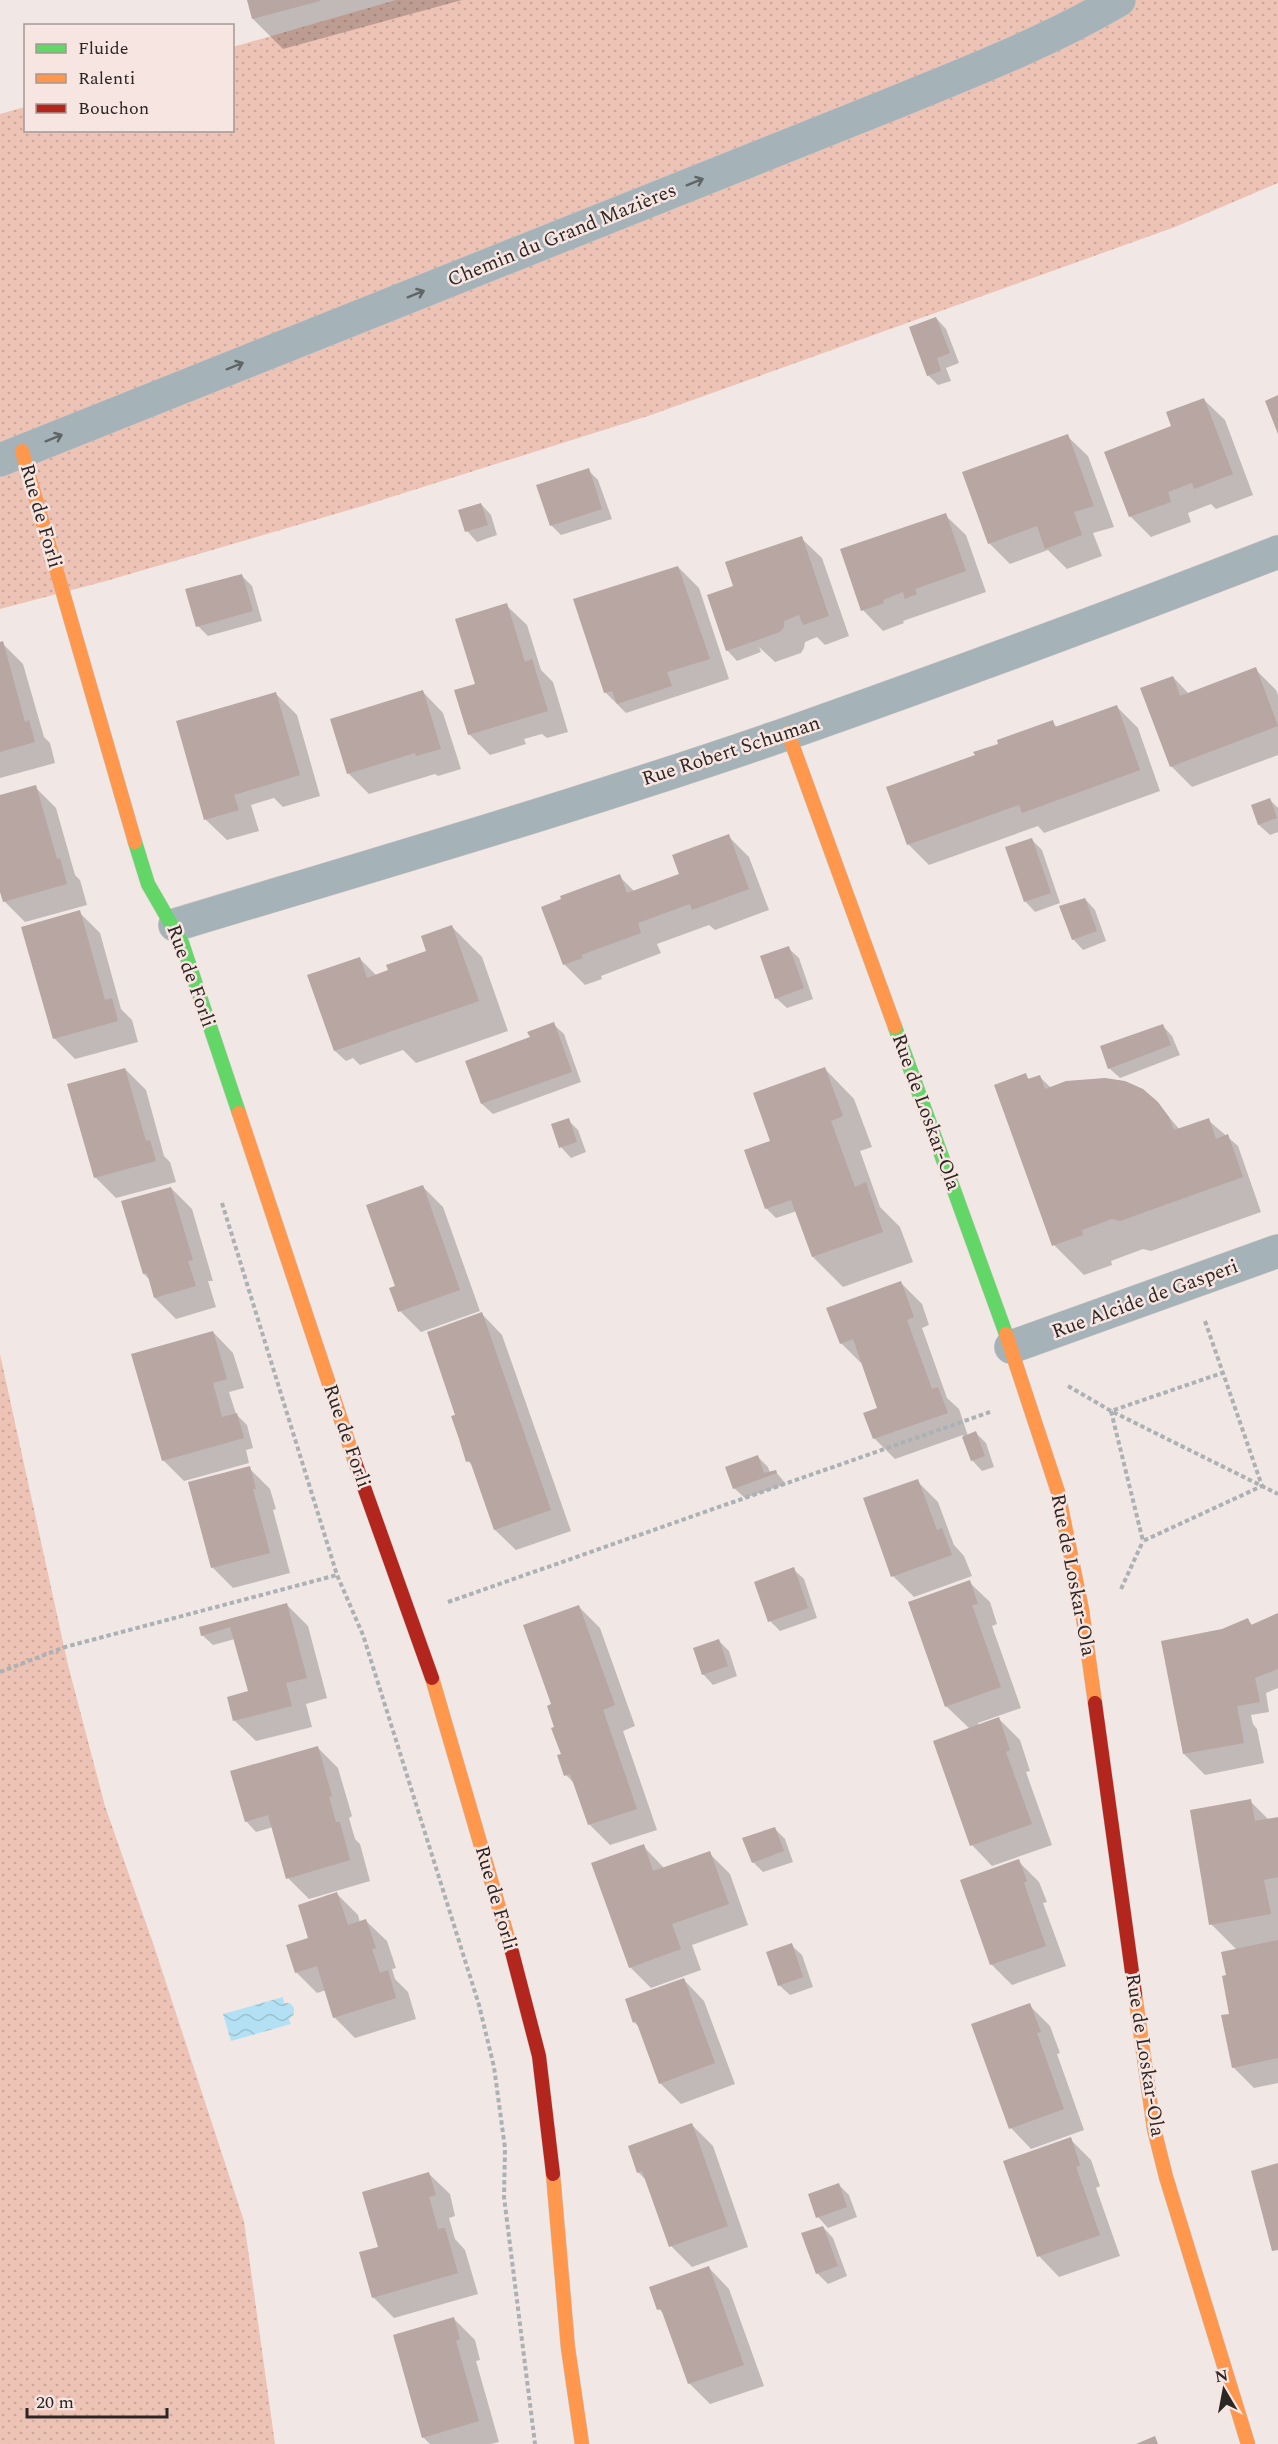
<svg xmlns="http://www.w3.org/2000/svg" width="1278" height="2444" font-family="Spectral,serif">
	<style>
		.grass { fill: url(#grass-dots) }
		.water { fill: url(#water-waves) }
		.shadow { fill: #0003 }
		.building { fill: #b7a6a1 }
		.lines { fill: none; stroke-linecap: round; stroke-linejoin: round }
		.street-casing { stroke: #cdc6c3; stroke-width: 34 }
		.fast-casing { stroke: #cdc6c3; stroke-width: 15 }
		.slow-casing { stroke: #cdc6c3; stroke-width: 15 }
		.jam-casing { stroke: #cdc6c3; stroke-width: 15 }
		.path { stroke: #abb1b4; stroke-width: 4; stroke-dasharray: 4.5 3; stroke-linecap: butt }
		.street { stroke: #a5b2b7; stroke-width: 33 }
		.fast { stroke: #63d668; stroke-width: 14 }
		.slow { stroke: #ff974d; stroke-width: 14 }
		.jam { stroke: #b3261e; stroke-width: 14 }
		.oneway { stroke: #626566 }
		.labels { text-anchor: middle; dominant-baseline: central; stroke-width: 5; stroke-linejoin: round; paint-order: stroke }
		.street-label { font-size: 20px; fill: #2c2624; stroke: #f6e5e0 }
	</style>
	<defs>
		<pattern id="grass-dots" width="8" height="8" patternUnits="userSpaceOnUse" patternTransform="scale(1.5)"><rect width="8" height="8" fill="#edc3b6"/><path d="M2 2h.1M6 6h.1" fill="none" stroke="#cba79c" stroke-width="1.8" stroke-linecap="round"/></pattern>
		<pattern id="water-waves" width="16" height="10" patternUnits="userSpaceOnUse" patternTransform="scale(1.5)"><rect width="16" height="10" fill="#b3e1f3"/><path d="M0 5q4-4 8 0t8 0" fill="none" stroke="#9ac1d0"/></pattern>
	</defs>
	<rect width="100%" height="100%" fill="#f1e8e5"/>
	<g class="grass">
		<path d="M396,0H1278V183L1175,227L648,416L366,505L106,581L0,609V114L25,107L26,130H232L233,47Z"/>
		<path d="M0,1354L68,1665L105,1806L154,1946L244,2221L275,2444H0Z"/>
	</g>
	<path class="water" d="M283,1997L284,2003H290L294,2008V2014L289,2019L291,2024L231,2041L223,2014Z"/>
	<g class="shadow">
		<path d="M249,0H462L283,49L253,19Z"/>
		<path d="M936,318L946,329L959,363L946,368L951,381L938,385L928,375Z"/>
		<path d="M1204,400L1225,420L1253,495L1216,509L1211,504L1188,513L1191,522L1151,537L1130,516L1173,427Z"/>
		<path d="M1067,436L1088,456L1114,527L1093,533L1102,556L1067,569L1048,550L1010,564L989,543Z"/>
		<path d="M588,470L598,480L612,519L561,535L551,525Z"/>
		<path d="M481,504L491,515L497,535L477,542L467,531Z"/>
		<path d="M945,515L966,535L986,592L903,621L904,623L883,631L863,610Z"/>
		<path d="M801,538L822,558L849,636L825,645L817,637L805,642L804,648L801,653L775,662L759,647L761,652L737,661L727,650L732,588Z"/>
		<path d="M678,567L699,588L729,679L626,713L605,692Z"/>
		<path d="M242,576L252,586L262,621L208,636L198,626Z"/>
		<path d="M506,605L527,625L541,670L553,682L568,732L547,738L542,734L524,739L526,744L490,755L469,734L477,685Z"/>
		<path d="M2,643L23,664L44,737L50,743L55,763L0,778V644Z"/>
		<path d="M1255,669L1276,690L1278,695V755L1192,787L1171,766L1173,677L1189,694Z"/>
		<path d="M423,692L443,713L461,769L438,776L435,774L369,794L348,773Z"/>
		<path d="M276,694L297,715L320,796L283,807L274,798L251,805L259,831L227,840L206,820L178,722Z"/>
		<path d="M1117,707L1138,728L1160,791L1044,833L1038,826L929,865L908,844L1000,744L1052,722L1058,728Z"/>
		<path d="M35,787L56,808L75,875L80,880L87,905L25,922L4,901L0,887V797Z"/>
		<path d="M1270,800L1278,808V832L1270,835L1259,825L1253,806Z"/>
		<path d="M728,836L749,857L769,910L715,930L709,925L657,944L661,953L601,976L602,979L585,985L564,964L619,876L635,892L681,875Z"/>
		<path d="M1031,839L1042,850L1060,903L1035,912L1025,901Z"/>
		<path d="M1085,899L1095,910L1106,941L1083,950L1073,939Z"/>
		<path d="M79,912L100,933L121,1009L132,1020L138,1042L75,1059L54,1038Z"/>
		<path d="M452,927L482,957L508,1031L416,1063L403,1050L360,1065L353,1058L346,1061L335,1051L309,976L360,959L377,976L428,952Z"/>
		<path d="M788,948L799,958L813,999L787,1008L776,998Z"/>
		<path d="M553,1024L564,1034L581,1082L493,1114L482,1104L467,1062L531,1038Z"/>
		<path d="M1162,1025L1172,1036L1180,1055L1120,1078L1109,1068Z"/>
		<path d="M824,1068L854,1099L872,1147L860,1151L880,1207L900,1227L913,1262L843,1287L813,1257L797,1211L776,1218L766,1208L769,1143Z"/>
		<path d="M125,1069L146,1090L164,1156L170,1162L176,1182L116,1198L95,1177Z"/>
		<path d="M1025,1075L1030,1080L1040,1077L1051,1088L1157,1103L1180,1130L1208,1120L1238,1146L1261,1212L1151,1251L1143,1249L1111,1261L1112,1265L1084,1275L1054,1245Z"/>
		<path d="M568,1120L578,1130L586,1152L571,1158L561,1147Z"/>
		<path d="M423,1187L443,1207L480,1311L421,1332L400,1311L397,1287Z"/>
		<path d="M171,1188L192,1209L213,1281H208L216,1307L176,1319L155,1298L150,1280L144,1274Z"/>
		<path d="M901,1283L922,1304L929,1325L922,1328L947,1398L959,1409L968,1436L976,1433L986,1443L994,1467L982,1471L972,1460L963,1435L895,1459L874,1438L879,1409L862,1364L841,1343Z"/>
		<path d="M482,1314L502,1335L571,1531L516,1550L495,1530L474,1467L468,1461L457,1416Z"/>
		<path d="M213,1332L233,1353L244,1388L229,1392L236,1414L247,1425L253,1448L246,1450L249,1463L184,1481L163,1460Z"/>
		<path d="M757,1456L768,1467L770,1473L775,1471L786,1484L745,1498L734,1488Z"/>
		<path d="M249,1468L270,1489L276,1509L273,1510L290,1573L233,1588L213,1568L190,1483Z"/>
		<path d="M917,1481L938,1502L954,1545L964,1556L972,1576L914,1597L893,1576Z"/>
		<path d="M793,1569L804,1579L817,1618L780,1631L770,1621Z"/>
		<path d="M969,1582L990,1602L997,1624L992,1626L1021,1708L978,1723L979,1726L999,1719L1020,1740L1030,1771L1026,1772L1052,1845L992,1866L972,1845L970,1729L946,1706Z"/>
		<path d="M287,1605L308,1626L327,1698L306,1704L312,1727L256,1741L235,1721L229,1698L249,1692L235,1639L213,1645L202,1635Z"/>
		<path d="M579,1607L600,1628L635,1726L623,1731L657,1830L610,1845L589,1824L576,1785L566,1775L553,1705Z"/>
		<path d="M1278,1615V1688L1266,1693L1269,1712L1251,1715L1253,1724L1257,1729L1264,1763L1205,1775L1184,1754L1223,1631L1248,1620L1253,1626Z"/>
		<path d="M719,1641L729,1651L737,1676L713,1685L703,1674Z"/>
		<path d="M318,1748L338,1768L352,1816L349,1818L355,1839L360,1844L370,1881L309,1899L288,1878L273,1827L256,1832L246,1821Z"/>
		<path d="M1250,1801L1269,1820L1278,1818V2083L1254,2088L1233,2067L1228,1977L1237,1950L1211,1924Z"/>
		<path d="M775,1829L785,1839L793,1862L763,1872L753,1862Z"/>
		<path d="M643,1846L665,1869L709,1853L730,1874L748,1925L692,1945L701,1970L651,1988L630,1967Z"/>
		<path d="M1018,1861L1039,1882L1047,1902L1043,1903L1066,1966L1012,1985L991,1964Z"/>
		<path d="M337,1894L358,1915L360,1923L366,1921L387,1941L396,1968L392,1969L395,1979L408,1992L416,2019L355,2038L334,2017L326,1990L317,1993L296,1972L310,1939Z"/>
		<path d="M791,1945L802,1955L813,1987L790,1995L779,1985Z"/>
		<path d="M684,1980L704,2001L735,2084L681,2104L660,2083L640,2028L634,2022Z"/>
		<path d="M1029,2005L1050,2026L1060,2053L1057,2054L1084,2130L1031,2149L1011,2128Z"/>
		<path d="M692,2125L713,2146L748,2247L692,2267L671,2246L647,2181L638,2172Z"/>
		<path d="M1070,2139L1091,2160L1100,2186L1096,2188L1120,2256L1059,2277L1039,2256Z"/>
		<path d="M429,2174L450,2194L455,2216L449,2218L455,2239L465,2250L478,2294L394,2318L373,2297L380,2248Z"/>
		<path d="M838,2184L849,2195L857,2217L828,2228L818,2217Z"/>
		<path d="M823,2227L833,2238L847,2276L828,2284L817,2273Z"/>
		<path d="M709,2268L729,2289L764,2386L710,2404L689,2383L665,2315L659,2309Z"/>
		<path d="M454,2319L475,2340L480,2360L476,2361L499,2442L491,2444H430L423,2437Z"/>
	</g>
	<g class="building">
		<path d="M247,0H320V1L252,19Z"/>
		<path d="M936,317L950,353L937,358L941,371L927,376L909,327Z"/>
		<path d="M1278,395V434L1265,401Z"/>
		<path d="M1204,398L1233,474L1194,489L1192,483L1168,492L1171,502L1129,517L1104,452L1171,426L1166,412Z"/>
		<path d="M1068,434L1094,506L1074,512L1082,535L1045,549L1037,526L988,544L962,472Z"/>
		<path d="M589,468L602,509L550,526L536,485Z"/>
		<path d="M481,503L488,525L465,532L458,510Z"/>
		<path d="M946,513L966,571L915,589L917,594L905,599L903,592L883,600L884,603L861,611L840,549Z"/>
		<path d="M802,536L829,616L803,625L799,615L784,621V627L780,632L726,651L707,595L733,586L725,562Z"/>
		<path d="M678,566L710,659L667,672L672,686L617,704L612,691L604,693L573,599Z"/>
		<path d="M242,574L253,611L196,627L185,589Z"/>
		<path d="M507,603L525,662L532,659L548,711L468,735L454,690L475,684L455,619Z"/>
		<path d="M3,641L25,722L29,720L35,742L0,752V642Z"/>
		<path d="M1256,667L1278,726L1170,767L1140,688L1173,676L1180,696Z"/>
		<path d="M423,690L441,749L416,756L415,753L347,774L330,719Z"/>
		<path d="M276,692L300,775L234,795L239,810L204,820L176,721Z"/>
		<path d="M1117,705L1140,770L1022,813L1019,805L907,845L886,787L975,755L973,752L998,744L997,740L1053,720L1055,727Z"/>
		<path d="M36,785L57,859L60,858L67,884L3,902L0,892V795Z"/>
		<path d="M1270,798L1277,818L1258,825L1251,805Z"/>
		<path d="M729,834L749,889L692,910L690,904L638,923L641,933L581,955L583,958L563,965L541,907L561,899L560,896L620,874L627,893L679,874L672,855Z"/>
		<path d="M1032,838L1051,893L1024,902L1005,847Z"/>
		<path d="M1085,898L1097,931L1072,940L1059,906Z"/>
		<path d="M80,910L105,1000L112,998L118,1021L53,1039L21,927Z"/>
		<path d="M452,925L479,1001L334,1051L307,975L360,957L367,978L388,970L386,965L426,951L421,936Z"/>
		<path d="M789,946L804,988L775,999L760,956Z"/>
		<path d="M554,1022L572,1072L481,1104L465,1061L530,1037L527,1032Z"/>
		<path d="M1163,1024L1171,1045L1108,1069L1100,1046Z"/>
		<path d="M825,1067L843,1116L831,1121L855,1187L866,1182L883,1232L812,1257L791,1200L765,1209L744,1150L770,1141L753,1093Z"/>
		<path d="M125,1068L146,1141L150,1140L156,1161L94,1178L67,1084Z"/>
		<path d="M1026,1073L1028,1079L1040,1075L1045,1089L1066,1081L1105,1078L1125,1081L1143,1089L1158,1102L1169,1117L1174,1130L1209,1118L1216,1139L1228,1134L1243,1177L1120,1221L1112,1219L1082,1230L1083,1235L1052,1246L994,1085Z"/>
		<path d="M569,1118L577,1142L559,1148L551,1124Z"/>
		<path d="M423,1185L460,1290L398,1312L389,1288L395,1286L366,1205Z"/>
		<path d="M171,1187L193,1260L188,1261L196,1286L154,1298L147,1273L143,1274L121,1201Z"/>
		<path d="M901,1281L914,1317L907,1320L932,1389L938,1387L948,1413L873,1439L863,1413L877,1408L853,1339L840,1344L826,1308Z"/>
		<path d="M482,1312L551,1510L494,1530L470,1461L466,1462L459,1439L451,1416L455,1415L427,1332Z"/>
		<path d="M213,1331L227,1379L213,1383L222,1417L237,1413L244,1438L162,1461L131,1354Z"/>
		<path d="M976,1431L985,1456L971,1461L962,1437Z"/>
		<path d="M758,1455L764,1473L776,1470L777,1473L733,1489L725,1467Z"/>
		<path d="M250,1466L256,1489H253L270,1553L211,1568L188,1482Z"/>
		<path d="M918,1479L937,1530L942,1528L952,1555L891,1577L863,1498Z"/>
		<path d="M794,1567L808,1608L768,1622L754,1582Z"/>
		<path d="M970,1580L978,1604L972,1605L1001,1687L945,1707L908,1602Z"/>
		<path d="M287,1603L307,1678L286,1683L292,1706L233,1721L227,1697L248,1691L230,1627L201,1636L199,1627Z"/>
		<path d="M579,1605L615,1705L603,1710L637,1809L588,1825L570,1774L564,1776L557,1755L561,1754L551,1728L554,1727L547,1706L551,1704L523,1625Z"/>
		<path d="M1278,1613V1669L1255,1678L1260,1702L1237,1706L1244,1743L1183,1754L1161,1641L1222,1629L1248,1618L1251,1625Z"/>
		<path d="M719,1639L728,1666L702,1675L693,1648Z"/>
		<path d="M999,1717L1010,1750L1006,1752L1032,1824L970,1846L933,1741Z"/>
		<path d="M318,1746L332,1796L329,1797L336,1822H340L350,1860L286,1879L268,1815L245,1822L230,1771Z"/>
		<path d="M1251,1799L1255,1821L1278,1817V1877L1264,1880L1271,1914L1209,1925L1190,1810Z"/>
		<path d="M775,1827L784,1851L752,1863L742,1838Z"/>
		<path d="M644,1844L653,1871L710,1851L729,1904L672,1924L681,1949L629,1968L591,1863Z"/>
		<path d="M1019,1859L1027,1881L1024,1883L1046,1946L990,1965L960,1880Z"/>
		<path d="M337,1892L348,1925L366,1919L376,1948L372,1949L380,1973L388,1970L396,1998L333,2018L317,1966L295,1973L286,1945L308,1938L298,1905Z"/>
		<path d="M1278,1940V2058L1232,2068L1221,2015L1229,2014L1222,1976L1226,1975L1221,1952Z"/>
		<path d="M792,1943L803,1977L778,1986L766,1952Z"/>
		<path d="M684,1978L715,2063L659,2084L636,2021L633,2023L625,1999Z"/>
		<path d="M1030,2003L1041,2032L1037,2033L1064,2109L1009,2129L971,2024Z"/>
		<path d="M692,2123L728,2226L669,2247L642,2171L637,2173L628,2146Z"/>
		<path d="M1071,2137L1080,2165L1076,2167L1100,2235L1037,2257L1003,2161Z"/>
		<path d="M1278,2163V2250L1272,2251L1251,2171Z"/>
		<path d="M429,2172L436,2195L429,2197L438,2229L445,2228L458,2273L372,2298L359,2252L378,2247L362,2192Z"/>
		<path d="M839,2183L847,2207L816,2218L808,2194Z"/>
		<path d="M823,2226L838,2266L816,2274L801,2233Z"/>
		<path d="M709,2266L744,2365L688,2384L661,2309L657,2310L649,2287Z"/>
		<path d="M454,2317L460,2339L456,2341L479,2421L422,2438L393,2335Z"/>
		<path d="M1155,2436L1158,2444H1136Z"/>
	</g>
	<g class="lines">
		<g class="street-casing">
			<g id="street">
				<path d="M0,460L889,105C967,73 1046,43 1119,0"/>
				<path d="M175,925C380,863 587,803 789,733C953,675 1116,615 1278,552"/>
				<path d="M1011,1347L1278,1251"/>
			</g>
		</g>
		<g class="fast-casing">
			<g id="fast">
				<path d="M135,842L148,884L182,943L239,1113"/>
				<path d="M895,1027L1006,1334"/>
			</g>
		</g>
		<g class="slow-casing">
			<g id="slow">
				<path d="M22,451L135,842"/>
				<path d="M788,733L895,1027"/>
				<path d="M239,1113L355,1462"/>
				<path d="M1006,1334L1058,1492L1082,1610L1095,1703"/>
				<path d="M432,1678L512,1952"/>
				<path d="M1135,1994L1154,2129L1166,2177L1248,2444"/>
				<path d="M553,2174L568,2348L582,2444"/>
			</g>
		</g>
		<g class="jam-casing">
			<g id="jam">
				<path d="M355,1462L432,1678"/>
				<path d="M1095,1703L1135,1994"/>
				<path d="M512,1952L539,2056L553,2174"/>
			</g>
		</g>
		<g class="path">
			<path d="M222,1203L337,1575L363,1635L479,2005L494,2067L505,2148L504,2197L535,2444"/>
			<path d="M1205,1321L1262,1486L1143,1541L1111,1411L1222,1373"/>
			<path d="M1068,1386L1111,1411L1278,1494"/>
			<path d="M1121,1589L1143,1541"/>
			<path d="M448,1602L990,1412"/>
			<path d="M0,1672L65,1647L337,1575"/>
		</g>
		<use href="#street" class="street"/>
		<use href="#fast" class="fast"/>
		<use href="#slow" class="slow"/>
		<use href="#jam" class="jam"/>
	</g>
	<defs><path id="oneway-shaft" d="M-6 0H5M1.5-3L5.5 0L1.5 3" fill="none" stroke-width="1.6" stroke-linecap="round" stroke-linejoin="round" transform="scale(1.5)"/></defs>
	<g class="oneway">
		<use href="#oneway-shaft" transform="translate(695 182) rotate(-22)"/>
		<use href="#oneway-shaft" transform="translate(416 294) rotate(-22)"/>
		<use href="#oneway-shaft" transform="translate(235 366) rotate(-22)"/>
		<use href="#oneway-shaft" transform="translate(54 438) rotate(-22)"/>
	</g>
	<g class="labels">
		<g class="street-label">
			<text transform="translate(562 235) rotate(-22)">Chemin du Grand Mazières</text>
			<text transform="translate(41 516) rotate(74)">Rue de Forli</text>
			<text transform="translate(731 751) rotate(-18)">Rue Robert Schuman</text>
			<text transform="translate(191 976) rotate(70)">Rue de Forli</text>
			<text transform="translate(926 1112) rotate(70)">Rue de Loskar-Ola</text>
			<text transform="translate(1145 1299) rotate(-20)">Rue Alcide de Gasperi</text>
			<text transform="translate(347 1436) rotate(71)">Rue de Forli</text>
			<text transform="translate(1073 1575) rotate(79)">Rue de Loskar-Ola</text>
			<text transform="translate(496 1898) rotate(74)">Rue de Forli</text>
			<text transform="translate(1145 2055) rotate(81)">Rue de Loskar-Ola</text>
		</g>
	</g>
	<rect x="24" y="24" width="210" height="108" fill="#f6e5e0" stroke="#a59995" stroke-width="1.5"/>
	<rect x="36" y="44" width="30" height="9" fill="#63d668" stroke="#a59995" stroke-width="1.5"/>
	<text x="78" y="54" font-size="18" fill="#2c2624">Fluide</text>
	<rect x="36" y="74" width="30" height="9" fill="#ff974d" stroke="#a59995" stroke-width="1.5"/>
	<text x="78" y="84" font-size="18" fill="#2c2624">Ralenti</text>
	<rect x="36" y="104" width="30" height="9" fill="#b3261e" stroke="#a59995" stroke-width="1.5"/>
	<text x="78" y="114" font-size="18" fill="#2c2624">Bouchon</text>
	<g transform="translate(1224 2390) rotate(350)" stroke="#f6e5e0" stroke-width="4.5" paint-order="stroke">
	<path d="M0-4.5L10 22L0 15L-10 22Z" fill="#2c2624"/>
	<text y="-9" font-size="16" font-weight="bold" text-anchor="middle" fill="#2c2624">N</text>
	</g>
	<path d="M27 2408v9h140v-9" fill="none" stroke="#2c2624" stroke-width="3"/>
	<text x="36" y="2408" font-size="18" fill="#2c2624" stroke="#f6e5e0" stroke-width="4.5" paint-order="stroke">20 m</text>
</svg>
